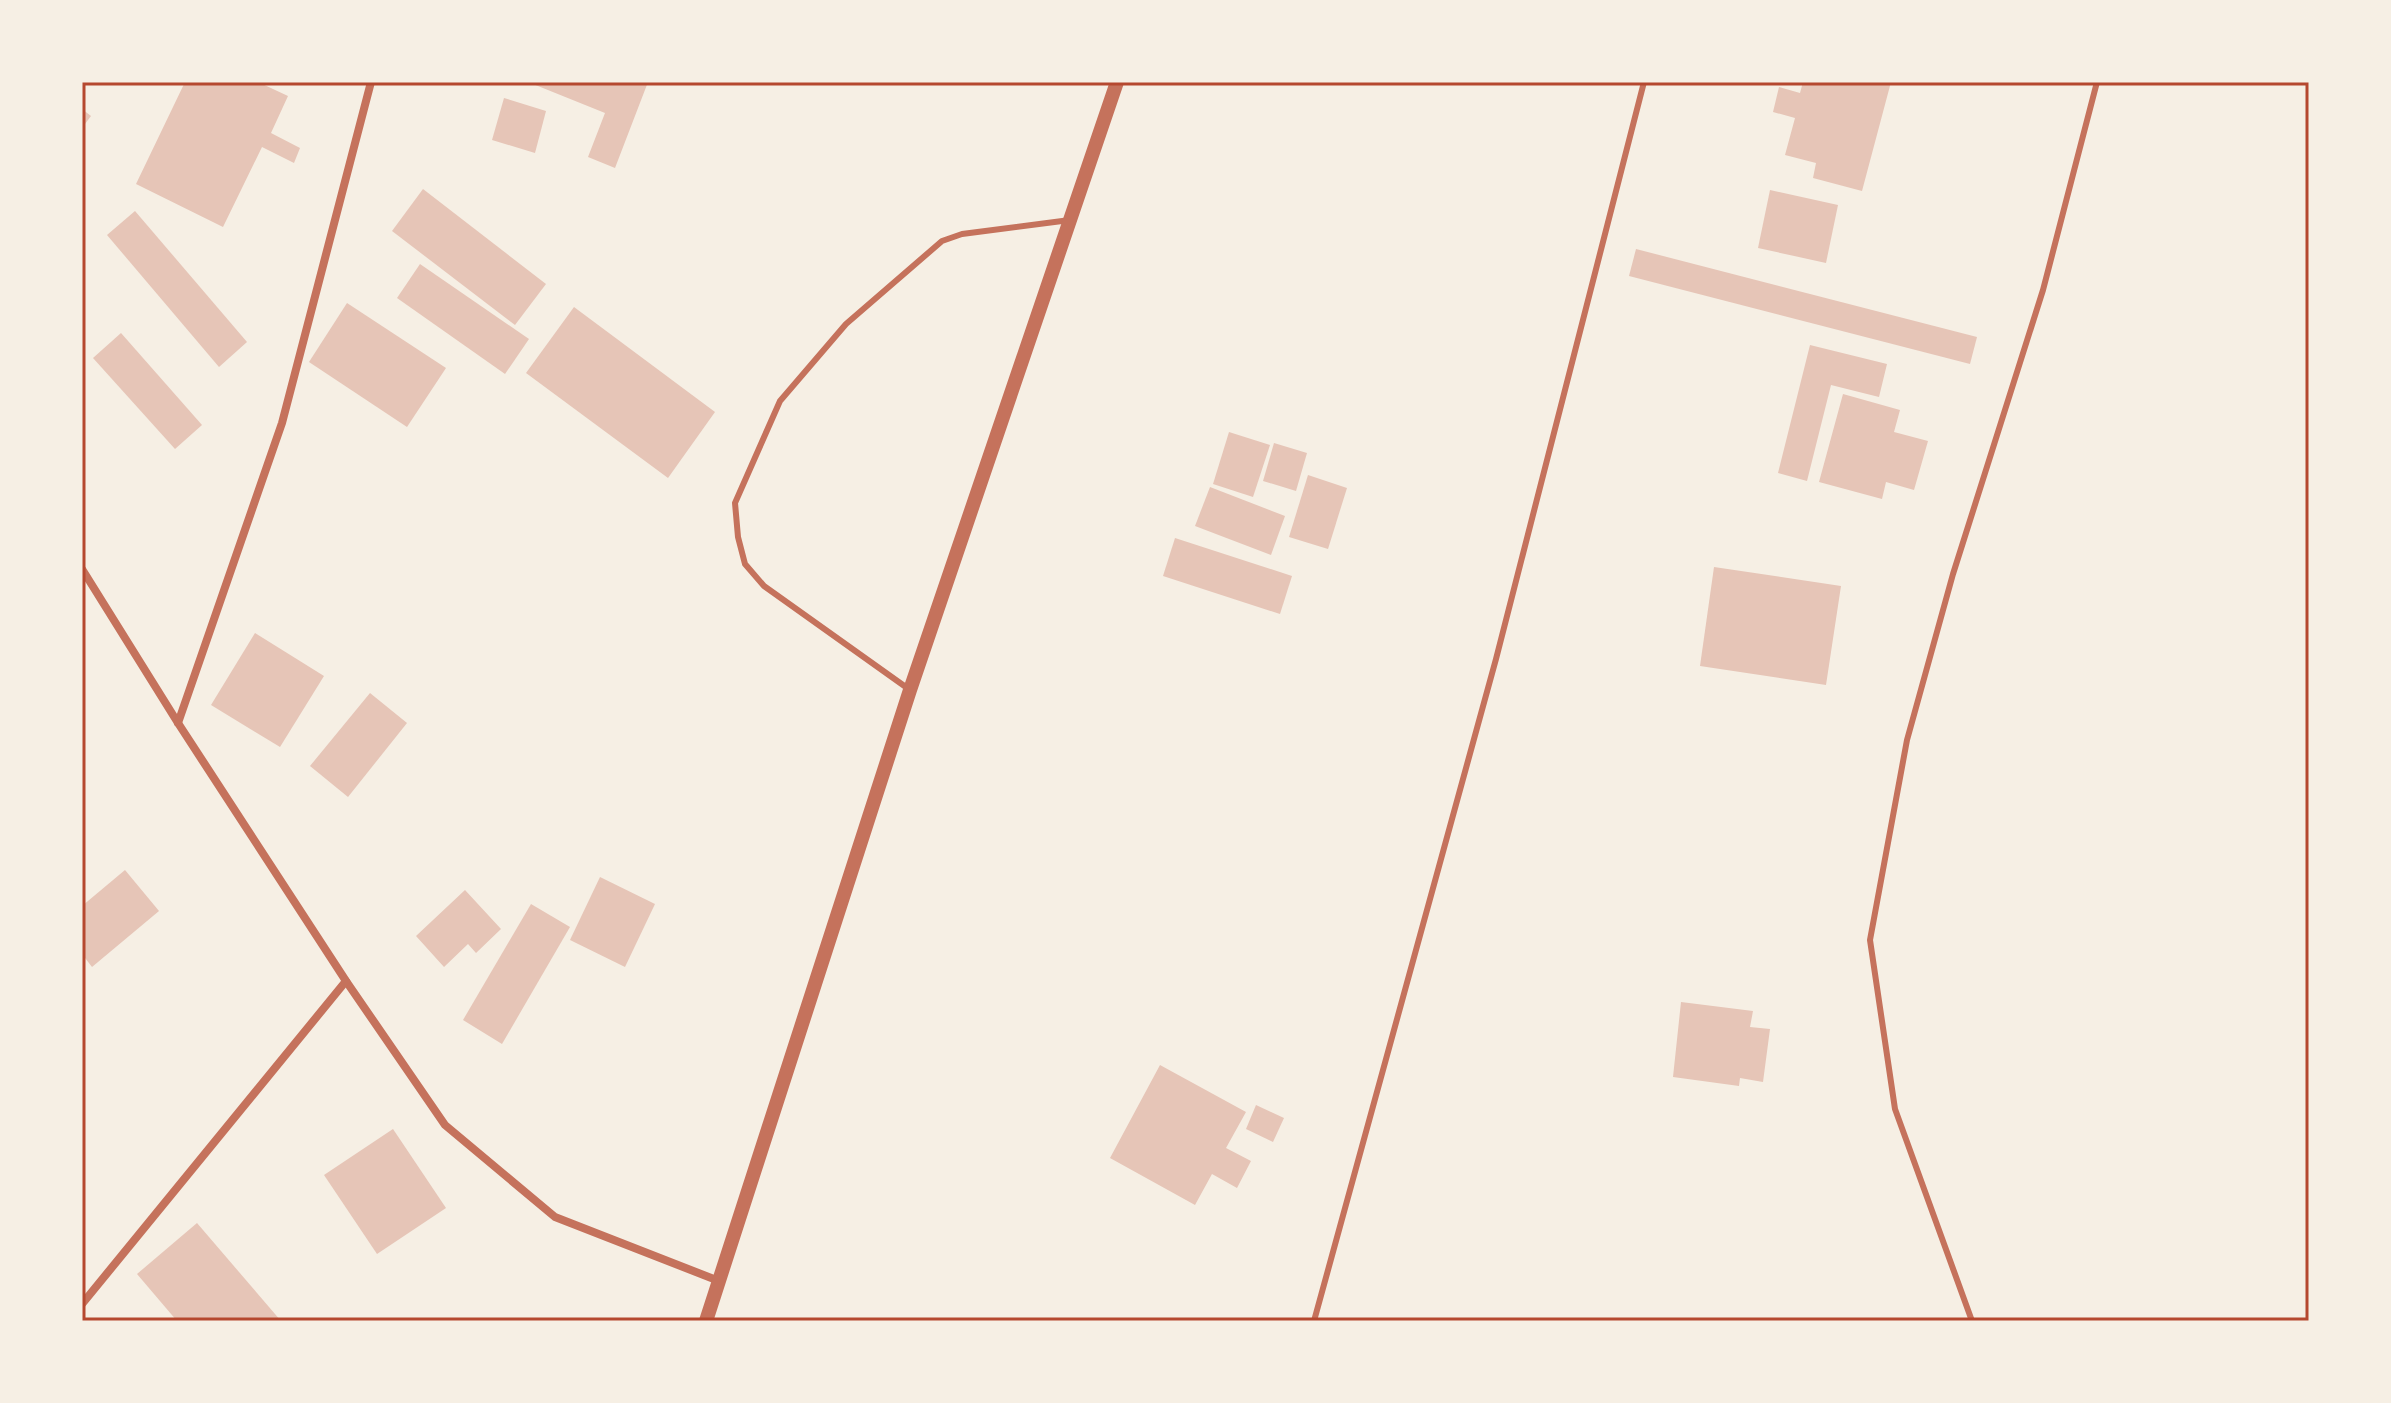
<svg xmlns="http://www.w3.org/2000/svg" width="2391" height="1403" font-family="'Asap Condensed',sans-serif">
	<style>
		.building { fill: #e6c5b7 }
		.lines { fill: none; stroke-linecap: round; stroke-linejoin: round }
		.service { stroke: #c5725c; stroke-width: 6 }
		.minor { stroke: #c5725c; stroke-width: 8 }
		.tertiary { stroke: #c5725c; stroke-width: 14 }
		.neatline { fill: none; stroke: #b5482f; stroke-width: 3 }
	</style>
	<rect width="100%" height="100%" fill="#f6efe4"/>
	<g class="building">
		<path d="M185,82H258L288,96L271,133L300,148L294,163L262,147L223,227L136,184Z"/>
		<path d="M528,82H648L615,168L588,157L605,113Z"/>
		<path d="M1803,82H1891L1862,191L1813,178L1816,163L1785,155L1795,118L1773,112L1779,87L1800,93Z"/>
		<path d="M504,98L546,111L535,153L492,140Z"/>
		<path d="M82,109L91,116L82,128Z"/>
		<path d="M423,189L546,284L515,325L392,231Z"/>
		<path d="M1770,190L1838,205L1826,263L1758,248Z"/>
		<path d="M135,211L247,342L219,367L107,235Z"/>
		<path d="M1636,249L1977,337L1970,364L1629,276Z"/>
		<path d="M420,264L529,339L505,374L397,298Z"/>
		<path d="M347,303L446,368L407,427L309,362Z"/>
		<path d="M574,307L715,412L668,478L526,373Z"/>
		<path d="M121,333L202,425L175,449L93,358Z"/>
		<path d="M1810,345L1887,364L1879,397L1831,385L1807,481L1778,473Z"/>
		<path d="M1843,394L1900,410L1894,432L1928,441L1914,490L1886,482L1882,499L1819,482Z"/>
		<path d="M1229,432L1270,445L1253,497L1213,484Z"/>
		<path d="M1274,443L1307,453L1296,491L1263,481Z"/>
		<path d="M1308,475L1347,488L1328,549L1289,537Z"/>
		<path d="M1210,487L1285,516L1271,555L1195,526Z"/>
		<path d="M1175,538L1292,576L1280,614L1163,576Z"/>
		<path d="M1714,567L1841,586L1826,685L1700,666Z"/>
		<path d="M255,633L324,676L280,747L211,705Z"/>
		<path d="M370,693L407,723L348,797L310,766Z"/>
		<path d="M125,870L159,911L92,967L82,954V906Z"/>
		<path d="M600,877L655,904L625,967L570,940Z"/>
		<path d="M465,890L501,929L476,953L468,944L444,967L416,936Z"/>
		<path d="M531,904L570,927L502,1044L463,1020Z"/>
		<path d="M1681,1002L1753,1011L1750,1027L1770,1029L1763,1082L1740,1078L1739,1086L1673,1077Z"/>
		<path d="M1160,1065L1246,1112L1226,1148L1251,1161L1237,1188L1212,1174L1195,1205L1110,1158Z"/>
		<path d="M1256,1105L1284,1118L1273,1142L1246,1129Z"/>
		<path d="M393,1129L446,1208L377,1254L324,1175Z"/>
		<path d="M197,1223L281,1321H177L137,1274Z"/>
	</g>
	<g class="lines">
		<g class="service">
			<path d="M910,690L764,586L745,564L738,537L735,503L780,401L846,324L942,241L962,234L1070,220"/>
			<path d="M1314,1321L1496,659L1644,82"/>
			<path d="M1972,1321L1895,1109L1870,940L1907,740L1953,574L2043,290L2097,82"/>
		</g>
		<g class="minor">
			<path d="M82,569L178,723L346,981L445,1125L555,1217L719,1281"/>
			<path d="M178,723L282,423L371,82"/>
			<path d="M82,1304L346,981"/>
		</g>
		<path class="tertiary" d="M706,1321L910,690L1117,82"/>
	</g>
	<rect width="2391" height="1403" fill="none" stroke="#f6efe4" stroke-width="168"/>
	<rect x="84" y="84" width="2223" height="1235" class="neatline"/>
</svg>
